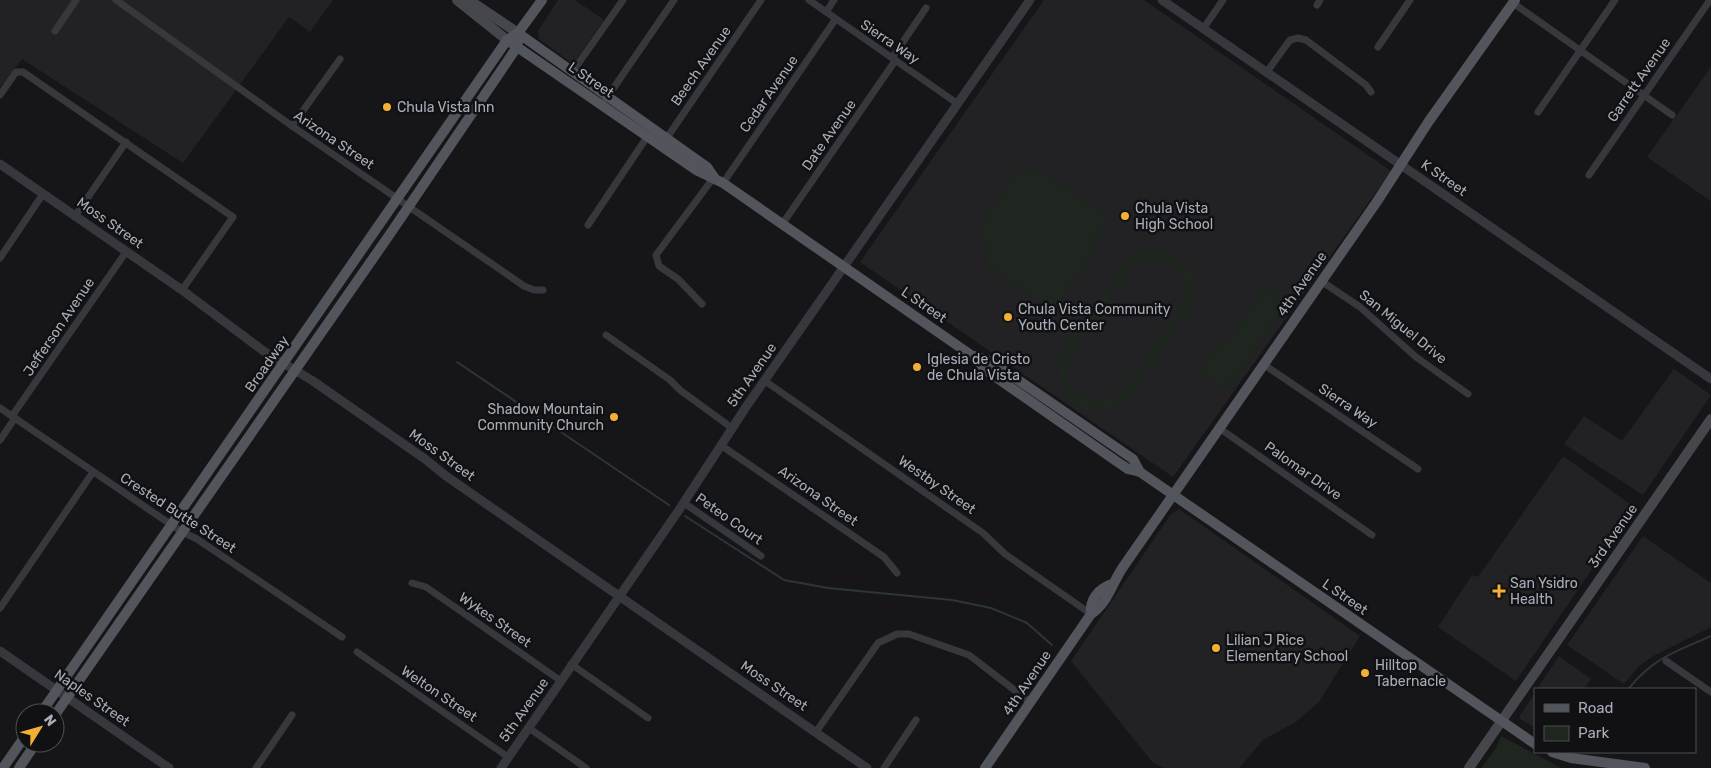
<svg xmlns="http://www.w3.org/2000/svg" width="1711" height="768" font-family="Rubik,sans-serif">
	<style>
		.built { fill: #222225 }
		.green { fill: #1e261f; fill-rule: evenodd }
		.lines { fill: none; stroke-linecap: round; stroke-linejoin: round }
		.stream { stroke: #2c353c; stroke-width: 2 }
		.minor { stroke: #37383d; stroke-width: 7 }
		.tertiary { stroke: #37383d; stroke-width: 9 }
		.secondary { stroke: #45474d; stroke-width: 10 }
		.primary { stroke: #53555c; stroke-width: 10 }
		.poi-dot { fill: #f2b134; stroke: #111113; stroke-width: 2 }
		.labels { text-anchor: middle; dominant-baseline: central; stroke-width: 5; stroke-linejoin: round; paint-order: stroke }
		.street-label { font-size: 14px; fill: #a8adb8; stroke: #111113 }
		.poi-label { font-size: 14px; fill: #a8adb8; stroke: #111113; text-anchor: start }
	</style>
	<rect width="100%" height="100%" fill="#161618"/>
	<g class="built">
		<path d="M0,0H333L310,32L289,17L183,163L22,59L0,87Z"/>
		<path d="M558,0H575L604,20L573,64L539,39L538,31Z"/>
		<path d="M1044,0H1144L1391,171L1173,477L860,262Z"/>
		<path d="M1711,67V201L1647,157Z"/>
		<path d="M1674,369L1711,395L1643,495L1564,444L1584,416L1622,441Z"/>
		<path d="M1563,456L1634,507L1516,681L1438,627L1472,575L1478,577Z"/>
		<path d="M1179,509L1360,636L1319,702L1297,721L1263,740L1239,768H1164L1153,763L1071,661L1171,514Z"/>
		<path d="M1643,536L1711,583V627L1655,655L1639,666L1624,684L1567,645Z"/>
		<path d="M1559,656L1591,679L1584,689H1537Z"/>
		<path d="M1535,693V728L1520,719V715Z"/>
	</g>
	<g class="green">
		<path d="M1033,165L1106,216L1107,223L1095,239L1096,251L1052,311L988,266L980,224L1018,171Z"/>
		<path d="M1159,249C1186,255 1200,276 1194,303L1128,401C1098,418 1067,416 1060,377C1058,371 1057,365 1058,358L1128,257L1146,250ZM1158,259C1178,263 1189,280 1185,300L1121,393C1090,413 1056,391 1071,356L1134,265Z"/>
		<path d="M1266,285L1289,301L1226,391L1198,371L1218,342L1224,345Z"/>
		<path d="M1501,736L1561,768H1481L1496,748Z"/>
	</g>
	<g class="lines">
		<g class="stream">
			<path d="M457,362L669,505"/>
			<path d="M685,516L784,580L828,588L952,600L991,608L1027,623L1052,645"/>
			<path d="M1630,687C1656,656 1676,652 1711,636"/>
		</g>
		<g class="minor">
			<path d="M116,0L292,126L524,286L534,290H543"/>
			<path d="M809,0L958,104"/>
			<path d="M1513,3L1672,115"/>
			<path d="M1317,5L1320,0"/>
			<path d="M826,12L834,0"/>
			<path d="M1203,29L1223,0"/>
			<path d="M55,31L76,0"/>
			<path d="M1378,47L1410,0"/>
			<path d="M892,58L926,8"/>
			<path d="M573,71L623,0"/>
			<path d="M1266,73L1290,40L1298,38L1306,40L1366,85L1371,92"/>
			<path d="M0,95L16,72H23L233,217L182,290"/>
			<path d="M606,99L674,0"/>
			<path d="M1538,112L1615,0"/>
			<path d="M292,126L340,59"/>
			<path d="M664,142L761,0"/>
			<path d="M1589,175L1710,0"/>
			<path d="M723,183L835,20"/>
			<path d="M75,216L126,142"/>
			<path d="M783,223L895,61"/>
			<path d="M588,225L649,134"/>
			<path d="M0,258L43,194"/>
			<path d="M1321,281L1360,307L1416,357L1468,394"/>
			<path d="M702,304L678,279L659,266L656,255L714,177"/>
			<path d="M606,335L670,380L680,390L732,428"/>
			<path d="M1263,364L1418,469"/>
			<path d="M765,381L983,533L1005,554L1091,614"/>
			<path d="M0,408L182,532L197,539L342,637"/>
			<path d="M12,416L126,252"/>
			<path d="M1219,428L1372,535"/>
			<path d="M0,440L15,418"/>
			<path d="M722,446L884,557L897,573"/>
			<path d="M684,503L761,556"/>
			<path d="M412,583L426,587L561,681"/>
			<path d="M0,608L93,472"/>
			<path d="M357,652L508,757"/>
			<path d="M1666,661L1711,692"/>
			<path d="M571,664L648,718"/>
			<path d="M529,728L586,768"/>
			<path d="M816,732L878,643L897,634H909L969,655L1030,702"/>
			<path d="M256,768L292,715"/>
			<path d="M884,768L916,720"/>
		</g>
		<g class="tertiary">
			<path d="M1162,0L1711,379"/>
			<path d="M0,164L182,290L265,352L313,381L425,459L446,476L867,768"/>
			<path d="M0,651L169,768"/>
			<path d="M501,768L679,510L746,407L1030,0"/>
		</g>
		<g class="secondary">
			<path d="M457,0L507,40"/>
			<path d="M469,0L518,33"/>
			<path d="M1469,768L1711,419"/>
		</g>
		<g class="primary">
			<path d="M518,33L707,167L714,177"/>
			<path d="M507,40L696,170L723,183L971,355L987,371L1119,463L1128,469L1140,472L1535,744"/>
			<path d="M975,356L992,362L1133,459L1140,472"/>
			<path d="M1091,614C1089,600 1099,588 1112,584"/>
			<path d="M41,713L507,40L518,33L542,0"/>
			<path d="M55,715L390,234L517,47L518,42"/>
			<path d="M1552,752L1571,758L1645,768"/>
			<path d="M3,768L25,736"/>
			<path d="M19,768L36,743"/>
			<path d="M985,768L1091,614C1107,605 1113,581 1123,567L1376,203L1429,121L1515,0"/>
		</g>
	</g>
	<g class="poi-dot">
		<circle cx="387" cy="107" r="5"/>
		<circle cx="1125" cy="216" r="5"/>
		<circle cx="1008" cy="317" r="5"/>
		<circle cx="917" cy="367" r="5"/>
		<circle cx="614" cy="417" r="5"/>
		<path d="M1496.5 583.5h5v5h5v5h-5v5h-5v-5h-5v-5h5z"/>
		<circle cx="1216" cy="648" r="5"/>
		<circle cx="1365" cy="673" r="5"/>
	</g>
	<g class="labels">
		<g class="street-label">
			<text transform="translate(890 42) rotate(34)">Sierra Way</text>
			<text transform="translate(701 66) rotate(-55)">Beech Avenue</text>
			<text transform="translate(591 80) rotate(34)">L Street</text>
			<text transform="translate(1639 80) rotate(-55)">Garrett Avenue</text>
			<text transform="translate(769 94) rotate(-55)">Cedar Avenue</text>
			<text transform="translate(829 135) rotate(-55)">Date Avenue</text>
			<text transform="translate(334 140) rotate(34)">Arizona Street</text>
			<text transform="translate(1444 178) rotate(35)">K Street</text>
			<text transform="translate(110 223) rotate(35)">Moss Street</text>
			<text transform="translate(1302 284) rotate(-55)">4th Avenue</text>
			<text transform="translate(924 305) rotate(35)">L Street</text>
			<text transform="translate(59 327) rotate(-56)">Jefferson Avenue</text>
			<text transform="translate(1403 327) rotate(39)">San Miguel Drive</text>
			<text transform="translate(267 364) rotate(-55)">Broadway</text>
			<text transform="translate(752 375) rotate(-55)">5th Avenue</text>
			<text transform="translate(1348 406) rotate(34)">Sierra Way</text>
			<text transform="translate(442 455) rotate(36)">Moss Street</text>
			<text transform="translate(1303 471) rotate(35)">Palomar Drive</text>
			<text transform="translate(937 485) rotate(35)">Westby Street</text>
			<text transform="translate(818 496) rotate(35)">Arizona Street</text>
			<text transform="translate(178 513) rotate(33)">Crested Butte Street</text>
			<text transform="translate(729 519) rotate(35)">Peteo Court</text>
			<text transform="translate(1613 536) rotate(-55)">3rd Avenue</text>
			<text transform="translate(1345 597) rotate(35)">L Street</text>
			<text transform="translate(495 620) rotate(35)">Wykes Street</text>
			<text transform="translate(1027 683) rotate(-56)">4th Avenue</text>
			<text transform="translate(774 686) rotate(34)">Moss Street</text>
			<text transform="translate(439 694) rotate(34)">Welton Street</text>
			<text transform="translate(92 698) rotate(35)">Naples Street</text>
			<text transform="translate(524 710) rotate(-55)">5th Avenue</text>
		</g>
		<g class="poi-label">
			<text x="397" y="107">Chula Vista Inn</text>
			<text x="1135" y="208">Chula Vista<tspan x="1135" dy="16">High School</tspan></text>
			<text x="1018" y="309">Chula Vista Community<tspan x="1018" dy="16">Youth Center</tspan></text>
			<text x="927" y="359">Iglesia de Cristo<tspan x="927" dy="16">de Chula Vista</tspan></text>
			<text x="604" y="409" text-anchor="end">Shadow Mountain<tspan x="604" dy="16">Community Church</tspan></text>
			<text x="1510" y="583">San Ysidro<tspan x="1510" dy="16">Health</tspan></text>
			<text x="1226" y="640">Lilian J Rice<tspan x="1226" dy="16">Elementary School</tspan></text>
			<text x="1375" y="665">Hilltop<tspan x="1375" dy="16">Tabernacle</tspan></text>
		</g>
	</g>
	<rect x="1534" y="688" width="162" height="65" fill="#111113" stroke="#4d4f55"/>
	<rect x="1544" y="704" width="25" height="8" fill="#53555c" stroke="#4d4f55"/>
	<text x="1578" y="713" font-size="15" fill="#a8adb8">Road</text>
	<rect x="1544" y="726" width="25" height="15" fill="#1e261f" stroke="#4d4f55"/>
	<text x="1578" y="738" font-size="15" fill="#a8adb8">Park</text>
	<g transform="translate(40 728) rotate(53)"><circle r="24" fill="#111113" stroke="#4d4f55"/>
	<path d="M0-4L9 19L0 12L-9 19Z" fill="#f2b134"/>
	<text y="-8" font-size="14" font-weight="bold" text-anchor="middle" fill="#a8adb8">N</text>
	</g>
</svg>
